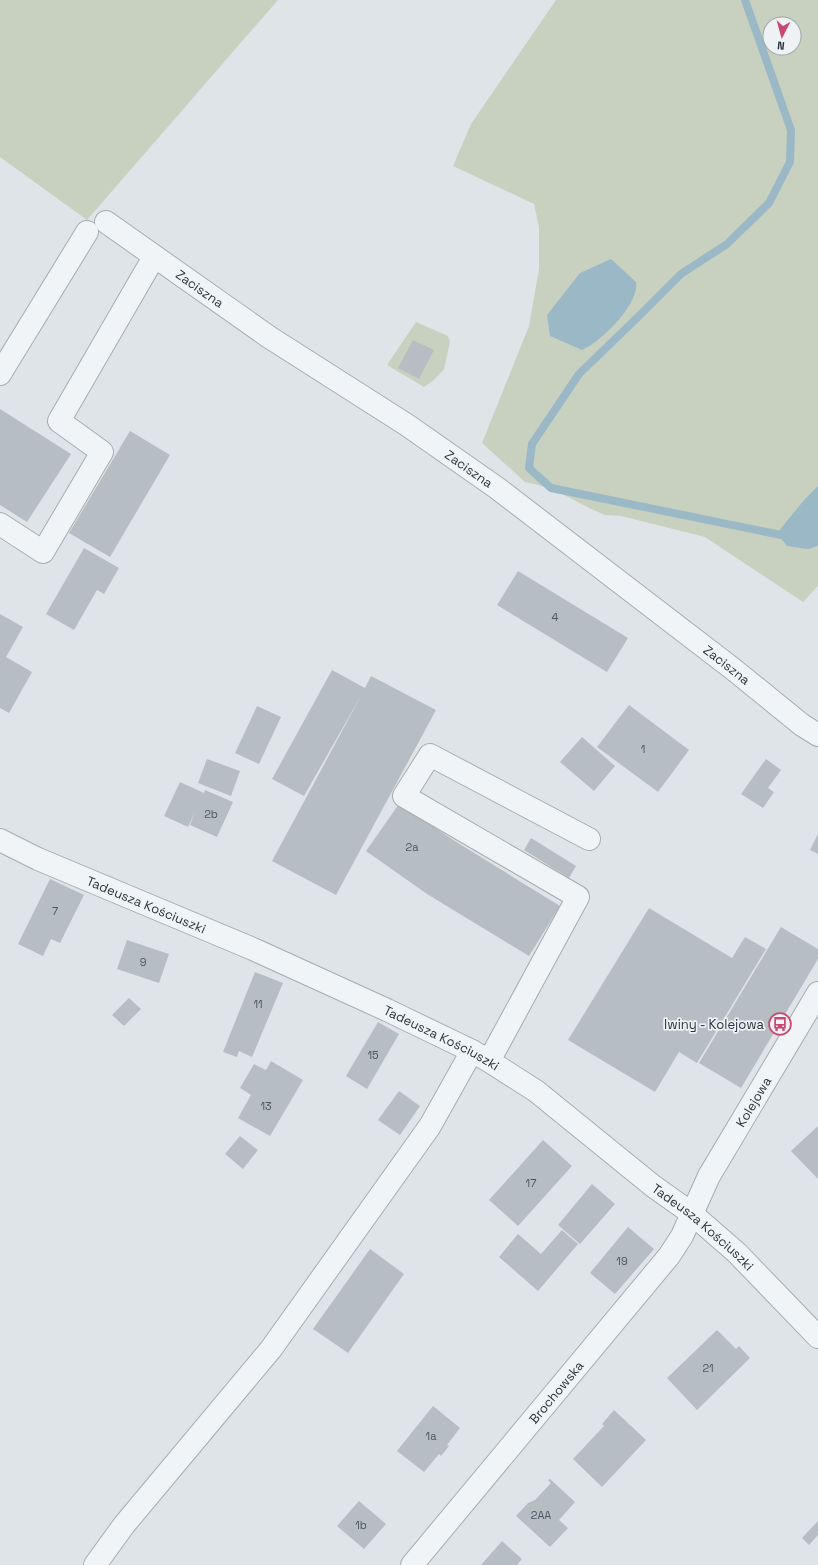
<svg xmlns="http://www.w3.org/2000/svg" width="818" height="1565" font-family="'Space Grotesk',sans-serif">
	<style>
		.green { fill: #c8d1c0; fill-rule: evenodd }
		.water { fill: #9bb8c6 }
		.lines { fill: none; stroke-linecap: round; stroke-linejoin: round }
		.stream { stroke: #9bb8c6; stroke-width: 8 }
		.building { fill: #b6bec4 }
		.minor-casing { stroke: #a5acb2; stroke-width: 24 }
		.minor { stroke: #f1f4f6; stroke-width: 22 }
		.labels { text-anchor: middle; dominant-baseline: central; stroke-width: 3.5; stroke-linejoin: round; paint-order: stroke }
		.number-label { font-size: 11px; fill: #4c5660 }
		.street-label { font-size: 13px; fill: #29343e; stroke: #eef2f5 }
		.poi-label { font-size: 13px; fill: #29343e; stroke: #eef2f5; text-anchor: end }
	</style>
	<rect width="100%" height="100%" fill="#dfe4e8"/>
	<g class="green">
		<path d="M0,0H278L87,220L0,157Z"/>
		<path d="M556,0H818V586L803,602L705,537L621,516L605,515L589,508L551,488L525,482L482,443L529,326L539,269V227L534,204L453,166L471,124ZM770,24H794V48H770Z"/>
		<path d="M416,322L448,336L450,342L444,369L434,380L424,387L387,365Z"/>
	</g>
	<g class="water">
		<path d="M611,259L636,282C639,300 614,327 600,338C595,343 588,347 582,350L550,336L547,315L580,273Z"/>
		<path d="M818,486V546L808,549L787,546L777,533L805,499Z"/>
	</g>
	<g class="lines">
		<path class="stream" d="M745,0L791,130L790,162L769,203L727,244L681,274L641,314L579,374L532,444L529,468L551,488L786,536"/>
	</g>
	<g class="building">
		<path d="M413,340L434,350L419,379L398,368Z"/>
		<path d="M0,409L71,454L27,522L0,505Z"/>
		<path d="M130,431L170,455L110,557L69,533Z"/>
		<path d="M84,548L119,568L104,594L97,590L74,630L46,614Z"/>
		<path d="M518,571L628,638L607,672L497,605Z"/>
		<path d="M0,614L23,627L6,657L32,672L9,713L0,708Z"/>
		<path d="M332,670L365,688L371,676L436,710L336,895L272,861L362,694L304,796L272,779Z"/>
		<path d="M629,705L689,750L658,792L597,747Z"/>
		<path d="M257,706L281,717L259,764L235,753Z"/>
		<path d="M582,737L615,766L594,791L560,762Z"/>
		<path d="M207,759L240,771L231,796L198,783Z"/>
		<path d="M766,759L781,770L768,788L774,792L763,808L741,794Z"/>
		<path d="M180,782L204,793L205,790L233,802L217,837L190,825L195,812L188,827L164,816Z"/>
		<path d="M399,804L458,843L560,906L529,956L427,894L366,851Z"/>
		<path d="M818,834V854L810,850Z"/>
		<path d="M531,838L576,866L569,878L524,850Z"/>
		<path d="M50,879L84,895L60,943L51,939L43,956L18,944Z"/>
		<path d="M649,908L732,958L745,937L766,949L697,1063L679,1052L655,1092L568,1040Z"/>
		<path d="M781,927L818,949V959L741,1088L699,1063Z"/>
		<path d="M127,940L169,954L159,983L117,969Z"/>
		<path d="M255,972L283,983L252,1057L239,1051L237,1057L223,1052Z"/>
		<path d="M129,998L141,1009L124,1026L112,1015Z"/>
		<path d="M378,1022L399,1034L367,1089L346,1076Z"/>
		<path d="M271,1061L303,1080L270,1136L238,1118L251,1095L240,1088L254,1064L266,1070Z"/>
		<path d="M399,1091L420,1106L400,1135L378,1120Z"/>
		<path d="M818,1126V1179L791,1151Z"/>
		<path d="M240,1136L258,1150L243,1169L225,1154Z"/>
		<path d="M543,1140L572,1166L518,1226L489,1200Z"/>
		<path d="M592,1184L615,1204L580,1244L558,1225Z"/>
		<path d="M628,1227L654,1249L615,1294L590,1273Z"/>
		<path d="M562,1230L578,1244L538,1291L499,1257L518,1234L541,1254Z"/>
		<path d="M370,1249L404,1274L348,1353L313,1329Z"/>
		<path d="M717,1330L736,1349L739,1346L750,1358L697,1410L667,1378Z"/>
		<path d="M433,1406L460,1428L447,1445L449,1446L441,1456L439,1454L424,1472L397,1451Z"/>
		<path d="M614,1410L646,1440L602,1487L573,1459L604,1426L602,1424Z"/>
		<path d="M550,1479L575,1502L559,1520L568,1528L550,1547L516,1516L528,1503L535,1500L551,1483L548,1480Z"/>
		<path d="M359,1501L386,1524L364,1549L337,1526Z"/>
		<path d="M818,1521V1535L809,1545L802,1538Z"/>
		<path d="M502,1541L522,1559L517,1565H481Z"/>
	</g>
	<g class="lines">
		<g class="minor-casing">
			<g id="minor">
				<path id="s1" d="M106,222L269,337L407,425L497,488L733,669L802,725L818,735"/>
				<path d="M0,374L87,232"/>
				<path d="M0,524L43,552L102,452L59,421L154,257"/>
				<path id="s2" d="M0,840L38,859L253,949L387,1010L472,1051L489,1061L536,1091L653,1186L691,1213L737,1253L818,1337"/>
				<path d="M489,1061L578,897L404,796L430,755L589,839"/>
				<path d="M95,1565L124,1525L271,1349L430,1126L472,1051"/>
				<path id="s3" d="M412,1565L669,1256L682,1236L709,1176L818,993"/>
			</g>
		</g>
		<use href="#minor" class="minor"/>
	</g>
	<defs>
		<g id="bus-ring" transform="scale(1.15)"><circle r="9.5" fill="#eef2f5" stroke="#c84871" stroke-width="1.5"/><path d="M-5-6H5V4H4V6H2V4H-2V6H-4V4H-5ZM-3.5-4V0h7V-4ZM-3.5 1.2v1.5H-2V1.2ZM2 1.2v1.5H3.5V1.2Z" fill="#c84871"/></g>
	</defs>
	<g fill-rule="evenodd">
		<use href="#bus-ring" x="780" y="1024"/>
	</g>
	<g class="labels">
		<g class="number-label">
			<text x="555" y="617">4</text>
			<text x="643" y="749">1</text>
			<text x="211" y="814">2b</text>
			<text x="412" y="847">2a</text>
			<text x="55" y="911">7</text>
			<text x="143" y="962">9</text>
			<text x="258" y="1004">11</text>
			<text x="373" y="1055">15</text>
			<text x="266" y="1106">13</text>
			<text x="531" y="1183">17</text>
			<text x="622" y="1261">19</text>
			<text x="708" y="1368">21</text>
			<text x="431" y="1436">1a</text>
			<text x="541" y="1515">2AA</text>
			<text x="361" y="1525">1b</text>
		</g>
		<g class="street-label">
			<text stroke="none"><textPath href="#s1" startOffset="115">Zaciszna</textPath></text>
			<text stroke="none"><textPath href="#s1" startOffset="439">Zaciszna</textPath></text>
			<text stroke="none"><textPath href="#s1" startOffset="763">Zaciszna</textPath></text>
			<text stroke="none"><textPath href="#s2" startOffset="160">Tadeusza Kościuszki</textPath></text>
			<text stroke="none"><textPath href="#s2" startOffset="484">Tadeusza Kościuszki</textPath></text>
			<text stroke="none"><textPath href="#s3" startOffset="578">Kolejowa</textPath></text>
			<text stroke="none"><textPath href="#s2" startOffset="808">Tadeusza Kościuszki</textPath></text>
			<text stroke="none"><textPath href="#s3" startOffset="225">Brochowska</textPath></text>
		</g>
		<g class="poi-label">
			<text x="764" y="1024">Iwiny - Kolejowa</text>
		</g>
	</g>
	<g transform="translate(782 36) rotate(186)"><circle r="19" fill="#eef2f5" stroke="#9fa6ac"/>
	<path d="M0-3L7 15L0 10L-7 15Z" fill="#c84871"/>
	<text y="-6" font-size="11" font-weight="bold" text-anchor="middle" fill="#29343e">N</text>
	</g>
</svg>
